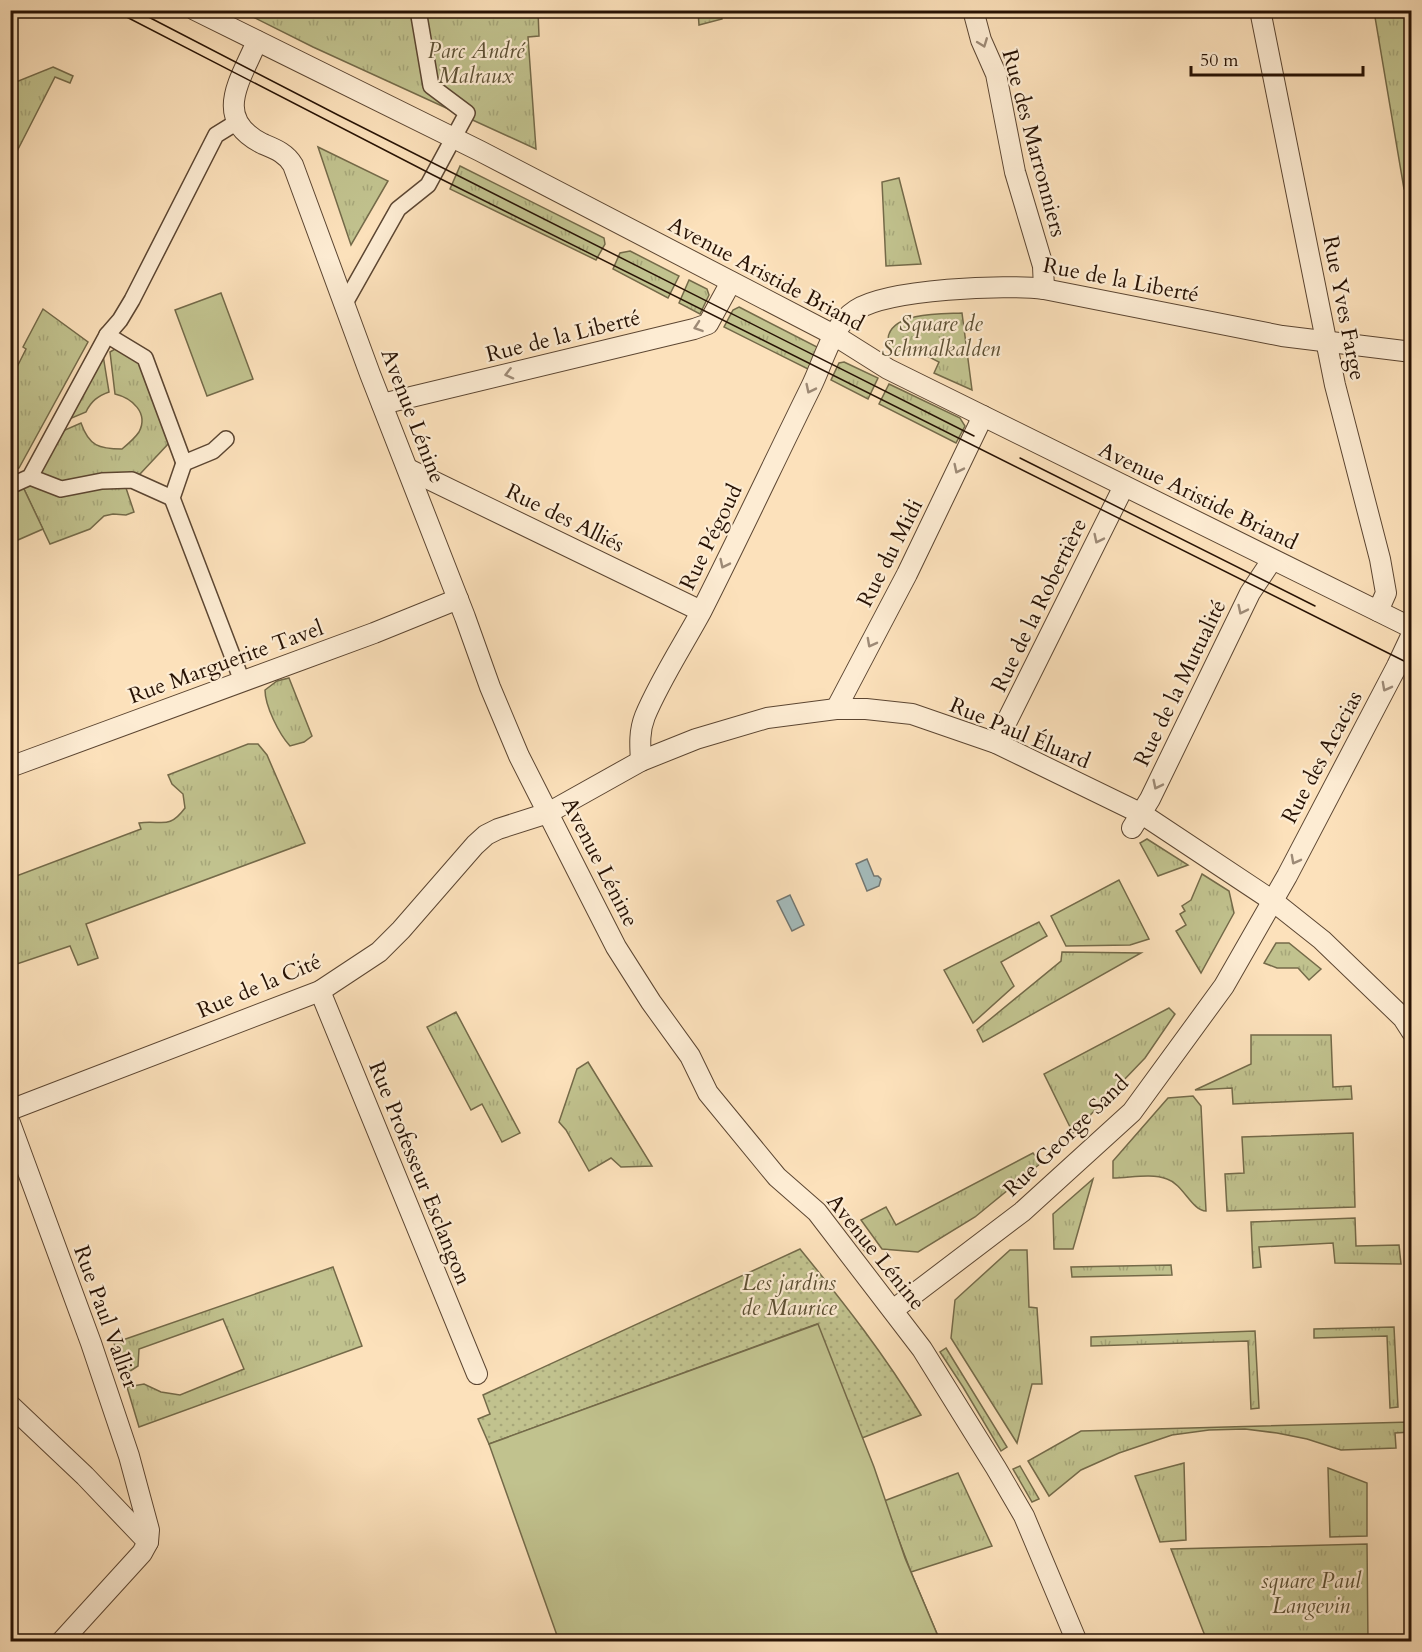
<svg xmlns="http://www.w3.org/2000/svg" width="1422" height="1652" font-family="Cardo,serif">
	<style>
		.grass { fill: url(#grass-tufts); stroke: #746a49; stroke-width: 1.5 }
		.garden { fill: url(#garden-dots); stroke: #746a49; stroke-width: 1.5 }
		.pitch { fill: #c1c28e; stroke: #746a49; stroke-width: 1.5 }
		.water { fill: #a4bbbb; stroke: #727772; stroke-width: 1.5 }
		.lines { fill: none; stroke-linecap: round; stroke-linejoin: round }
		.pedestrian-casing { stroke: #5c4632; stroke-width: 18 }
		.minor-casing { stroke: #5c4632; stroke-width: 22 }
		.pedestrian { stroke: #fdecd3; stroke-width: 15 }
		.minor { stroke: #fdecd3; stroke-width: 20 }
		.tram { stroke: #271204; stroke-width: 1.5 }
		.oneway { stroke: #9d8a76 }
		.labels { text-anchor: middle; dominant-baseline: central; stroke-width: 4.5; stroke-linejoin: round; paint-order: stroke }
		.park-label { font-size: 22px; font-style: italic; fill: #5d5034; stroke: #fdecd3 }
		.street-label { font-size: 22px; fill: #271204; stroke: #fdecd3 }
	</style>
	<defs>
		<pattern id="grass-tufts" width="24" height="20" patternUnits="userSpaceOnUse" patternTransform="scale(1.5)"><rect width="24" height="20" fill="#c1c28e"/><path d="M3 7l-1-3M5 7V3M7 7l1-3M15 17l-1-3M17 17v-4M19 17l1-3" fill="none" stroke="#a6a679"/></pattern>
		<pattern id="garden-dots" width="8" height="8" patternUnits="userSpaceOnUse" patternTransform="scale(1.5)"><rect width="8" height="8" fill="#c1c28e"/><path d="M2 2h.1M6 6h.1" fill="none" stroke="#a6a679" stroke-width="1.8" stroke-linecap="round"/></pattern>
	</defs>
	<rect width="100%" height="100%" fill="#fce1bb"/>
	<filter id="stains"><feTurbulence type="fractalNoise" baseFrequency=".00333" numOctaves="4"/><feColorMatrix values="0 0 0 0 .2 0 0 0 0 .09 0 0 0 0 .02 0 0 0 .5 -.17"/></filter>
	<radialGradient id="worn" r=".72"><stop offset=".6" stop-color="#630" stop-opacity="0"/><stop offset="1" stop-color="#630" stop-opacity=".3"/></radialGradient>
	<g class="grass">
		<path d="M241,11H538L539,36L528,37L536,149L313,47Z"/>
		<path d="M698,11H721L722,19L699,25Z"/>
		<path d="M1374,11H1411V203L1410,192L1404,189Z"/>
		<path d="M53,67L73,76L70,83L55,77L11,163V84Z"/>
		<path d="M318,147L388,181L351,245Z"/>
		<path d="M460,166L604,238L605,244L596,260L450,189Z"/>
		<path d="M899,178L921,264L886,266L882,182Z"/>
		<path d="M630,251L679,276L668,298L613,269L620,253Z"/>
		<path d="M689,280L707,289L709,295L700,314L679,303Z"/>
		<path d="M739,307L817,347L819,353L810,370L724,327L733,310Z"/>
		<path d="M43,309L88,342L19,468L11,472V372L12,368L16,369L26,349L23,347Z"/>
		<path d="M962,313L972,390L934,373L939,362L908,346L902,355L890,348C889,343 887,338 889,334C897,312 942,314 962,313Z"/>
		<path d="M115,349L141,360L169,443L140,474L55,483L41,474L42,465L58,433L81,423C89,446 99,449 122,449C128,444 135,438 139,432C149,413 132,398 115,394L110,352Z"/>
		<path d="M103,355L109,392C98,396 91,401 86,412L67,420Z"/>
		<path d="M844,362L878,378L868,399L831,380L839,363Z"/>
		<path d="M889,384L960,418L965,426L956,443L879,404Z"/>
		<path d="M34,483L125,485L134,512L126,515L113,514L104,516L90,529L50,544L23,487Z"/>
		<path d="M289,678L312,736L304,742L290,746C279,734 265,706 265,690L277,681Z"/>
		<path d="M248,744H258L267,755L305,843L86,924L98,958L78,965L70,946L11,966V878L141,829L139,823C161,819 168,831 185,808L183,794L172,784L168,775Z"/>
		<path d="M1147,839L1188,865L1158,876L1140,843Z"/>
		<path d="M1202,874L1229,891L1234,913L1201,973L1176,931L1186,925L1180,914L1185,911L1182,906L1191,900Z"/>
		<path d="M1119,880L1149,939L1130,945L1066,946L1051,916Z"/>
		<path d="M1039,922L1047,936L1001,962L1014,986L973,1023L944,970Z"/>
		<path d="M1276,943H1289L1321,969L1309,980L1298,968H1277L1264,963Z"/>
		<path d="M1062,952L1141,953L983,1042L977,1030L1061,961Z"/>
		<path d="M1169,1008L1175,1014L1145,1058L1073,1133L1044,1074Z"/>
		<path d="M456,1012L520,1133L502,1142L482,1104L471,1110L427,1027Z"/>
		<path d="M1251,1035H1331L1333,1087L1351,1086L1352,1099L1233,1104L1232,1088L1195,1090L1251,1064Z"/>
		<path d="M588,1062L652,1166L621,1167L611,1158L589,1171L566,1130L559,1122L577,1069Z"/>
		<path d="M1193,1096L1201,1106L1206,1211C1192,1211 1183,1184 1167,1179C1151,1173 1130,1178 1113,1178V1161L1168,1098Z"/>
		<path d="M1353,1133L1355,1207L1227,1211L1225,1174L1244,1173L1242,1137Z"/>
		<path d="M1033,1153L1041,1163L975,1217L918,1252L882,1249L861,1220L886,1207L896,1225Z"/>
		<path d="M1093,1179L1073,1249H1054L1053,1214Z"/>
		<path d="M1355,1218L1356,1246L1399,1245L1401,1264L1335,1263L1333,1243L1259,1247L1261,1267L1253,1268L1251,1222Z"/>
		<path d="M855,1224L875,1250L868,1255L848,1230Z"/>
		<path d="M1010,1250H1027L1029,1307L1037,1308L1042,1384H1032L1017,1443L951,1338L955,1300Z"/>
		<path d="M1171,1265L1172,1275L1072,1277L1071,1267Z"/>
		<path d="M333,1267L362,1346L139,1427L127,1387L144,1384L161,1392L180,1395L244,1369L223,1319L139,1349L138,1366L124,1375L114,1343Z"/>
		<path d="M1394,1327L1398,1407L1390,1408L1387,1336L1314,1338V1329Z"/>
		<path d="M1255,1331L1259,1408L1251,1409L1248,1341L1091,1346V1337Z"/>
		<path d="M946,1348L1007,1447L1001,1451L963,1387L940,1352Z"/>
		<path d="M1411,1422V1432L1395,1433L1396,1448L1341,1450L1307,1439L1277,1433L1245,1429L1209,1430L1172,1435L1119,1453L1081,1470L1049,1496L1028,1461L1081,1431Z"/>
		<path d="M1184,1463L1186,1540L1160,1542L1135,1476Z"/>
		<path d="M1020,1466L1039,1499L1032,1502L1013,1469Z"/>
		<path d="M1328,1468L1367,1483V1536L1330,1537Z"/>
		<path d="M958,1473L992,1546L911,1572L940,1641L880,1642L911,1572L884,1501Z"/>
		<path d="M1367,1544L1368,1642L1207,1641L1171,1549Z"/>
		<path d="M1411,1560V1642L1410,1641L1407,1573Z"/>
	</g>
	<path class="garden" d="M800,1249C844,1303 885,1355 921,1415L862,1438L817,1324L489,1444L478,1419L490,1414L483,1395Z"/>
	<g class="pitch">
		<path d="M221,293L253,379L207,396L175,310Z"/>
		<path d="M23,487L43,529L11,543L10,493Z"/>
		<path d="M818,1324L874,1467L905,1558L940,1641H559L489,1444Z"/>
	</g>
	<g class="water">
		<path d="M867,859L874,876H878L881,879L879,886L867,891L856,864Z"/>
		<path d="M790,895L804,925L792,931L777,901Z"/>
	</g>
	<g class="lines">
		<g class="pedestrian-casing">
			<g id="pedestrian">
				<path d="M345,303L398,209L428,185L467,113L431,86L418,10"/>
				<path d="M226,439L213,451L184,463L145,358L107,335L120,320L132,300L216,135L237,122"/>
				<path d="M184,463L172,498L242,681"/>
				<path d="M30,477L61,489L102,481L132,480L172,498"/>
				<path d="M10,486L30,477L107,335"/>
			</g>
		</g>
		<g class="minor-casing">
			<g id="minor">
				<path d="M195,10L480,151L834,335L888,369L1412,628"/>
				<path d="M973,10L981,40L996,74L1015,172L1043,266L1044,289"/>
				<path d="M1260,10L1335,385L1380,559L1386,593L1378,611"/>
				<path d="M257,41C241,80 211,118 263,144C275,149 286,153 293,165L370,374L465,617L490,687L519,756L589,894L616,947L651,1002L690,1056L708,1093L777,1177L817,1212L922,1349L996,1468L1024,1516L1077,1642"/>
				<path d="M382,404L694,329L708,324L731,282"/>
				<path d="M408,469L701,611"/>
				<path d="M836,709L907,574L983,416"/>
				<path d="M996,743L1124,486"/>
				<path d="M641,761C640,745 639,731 645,716C659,682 683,645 701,612C739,537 774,462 811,387C824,361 831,326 856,310C888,289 1006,284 1044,289L1282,336L1412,352"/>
				<path d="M10,767L374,633L458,599"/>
				<path d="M1132,828L1150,799L1250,593L1272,560"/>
				<path d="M320,991L477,1374"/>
				<path d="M10,1110L320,991L379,952L401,930L475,845L486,835L498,829L548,813L641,761L696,739L767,718L836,709H866L912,714L996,743L1142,814L1273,901L1322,940L1403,1018L1412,1032"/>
				<path d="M10,1123L91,1343L129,1456L149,1530L148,1542L142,1553L61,1642"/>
				<path d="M893,1310L1022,1212L1132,1112L1224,986L1287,876L1397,666L1412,634"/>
				<path d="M10,1405L85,1476L148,1542"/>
			</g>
		</g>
		<use href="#pedestrian" class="pedestrian"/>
		<use href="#minor" class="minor"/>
		<g class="tram">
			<path d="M113,10L433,175L1412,665"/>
			<path d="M135,10L338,115L974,436"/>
			<path d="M1020,458L1315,606"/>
		</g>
	</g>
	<defs><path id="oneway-chevron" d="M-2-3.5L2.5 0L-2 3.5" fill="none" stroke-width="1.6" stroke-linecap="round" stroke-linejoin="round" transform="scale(1.5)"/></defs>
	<g class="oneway">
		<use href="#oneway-chevron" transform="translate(983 43) rotate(69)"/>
		<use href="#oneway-chevron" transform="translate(698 327) rotate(161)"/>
		<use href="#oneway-chevron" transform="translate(509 374) rotate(166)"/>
		<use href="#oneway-chevron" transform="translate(810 389) rotate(116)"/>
		<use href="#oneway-chevron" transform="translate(958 469) rotate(116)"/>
		<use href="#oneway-chevron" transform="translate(1098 539) rotate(116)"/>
		<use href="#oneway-chevron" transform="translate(724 564) rotate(116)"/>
		<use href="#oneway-chevron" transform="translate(1242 610) rotate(116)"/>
		<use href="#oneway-chevron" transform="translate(871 643) rotate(118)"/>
		<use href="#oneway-chevron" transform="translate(1386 687) rotate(118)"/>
		<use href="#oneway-chevron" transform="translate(1157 785) rotate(116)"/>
		<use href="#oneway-chevron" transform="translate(1295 860) rotate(118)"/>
	</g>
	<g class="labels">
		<g class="park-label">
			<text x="476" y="51">Parc André<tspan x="476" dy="25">Malraux</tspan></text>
			<text x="941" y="324">Square de<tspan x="941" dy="25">Schmalkalden</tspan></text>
			<text x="789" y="1283">Les jardins<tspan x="789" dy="25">de Maurice</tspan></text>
			<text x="1311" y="1581">square Paul<tspan x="1311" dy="25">Langevin</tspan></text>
		</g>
		<g class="street-label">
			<text transform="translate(1034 143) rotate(75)">Rue des Marronniers</text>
			<text transform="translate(766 274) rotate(28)">Avenue Aristide Briand</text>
			<text transform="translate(1121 280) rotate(11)">Rue de la Liberté</text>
			<text transform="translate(1344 308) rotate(79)">Rue Yves Farge</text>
			<text transform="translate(563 336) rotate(-14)">Rue de la Liberté</text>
			<text transform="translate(413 416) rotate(69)">Avenue Lénine</text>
			<text transform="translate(1198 496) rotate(26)">Avenue Aristide Briand</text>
			<text transform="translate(565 518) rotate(26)">Rue des Alliés</text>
			<text transform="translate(711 537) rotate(-64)">Rue Pégoud</text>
			<text transform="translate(890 553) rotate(-63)">Rue du Midi</text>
			<text transform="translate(1039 605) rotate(-64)">Rue de la Robertière</text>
			<text transform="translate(226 662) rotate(-20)">Rue Marguerite Tavel</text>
			<text transform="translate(1180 683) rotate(-64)">Rue de la Mutualité</text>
			<text transform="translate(1020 733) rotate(23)">Rue Paul Éluard</text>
			<text transform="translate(1322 757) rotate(-62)">Rue des Acacias</text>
			<text transform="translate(600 862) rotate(63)">Avenue Lénine</text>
			<text transform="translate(259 986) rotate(-23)">Rue de la Cité</text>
			<text transform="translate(1066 1136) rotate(-44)">Rue George Sand</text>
			<text transform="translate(420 1173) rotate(68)">Rue Professeur Esclangon</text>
			<text transform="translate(876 1252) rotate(51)">Avenue Lénine</text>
			<text transform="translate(106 1317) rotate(70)">Rue Paul Vallier</text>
		</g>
	</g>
	<rect width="1422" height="1652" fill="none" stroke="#fce1bb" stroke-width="36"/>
	<rect x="12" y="12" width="1398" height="1628" fill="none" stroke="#271204" stroke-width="3"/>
	<rect x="18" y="18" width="1386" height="1616" fill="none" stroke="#271204" stroke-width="1.5"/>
	<path d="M1191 66v9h172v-9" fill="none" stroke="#271204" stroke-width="3"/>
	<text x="1200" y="66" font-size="18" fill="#271204" stroke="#fdecd3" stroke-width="4.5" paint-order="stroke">50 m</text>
	<rect width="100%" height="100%" filter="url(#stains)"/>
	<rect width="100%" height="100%" fill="url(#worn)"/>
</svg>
